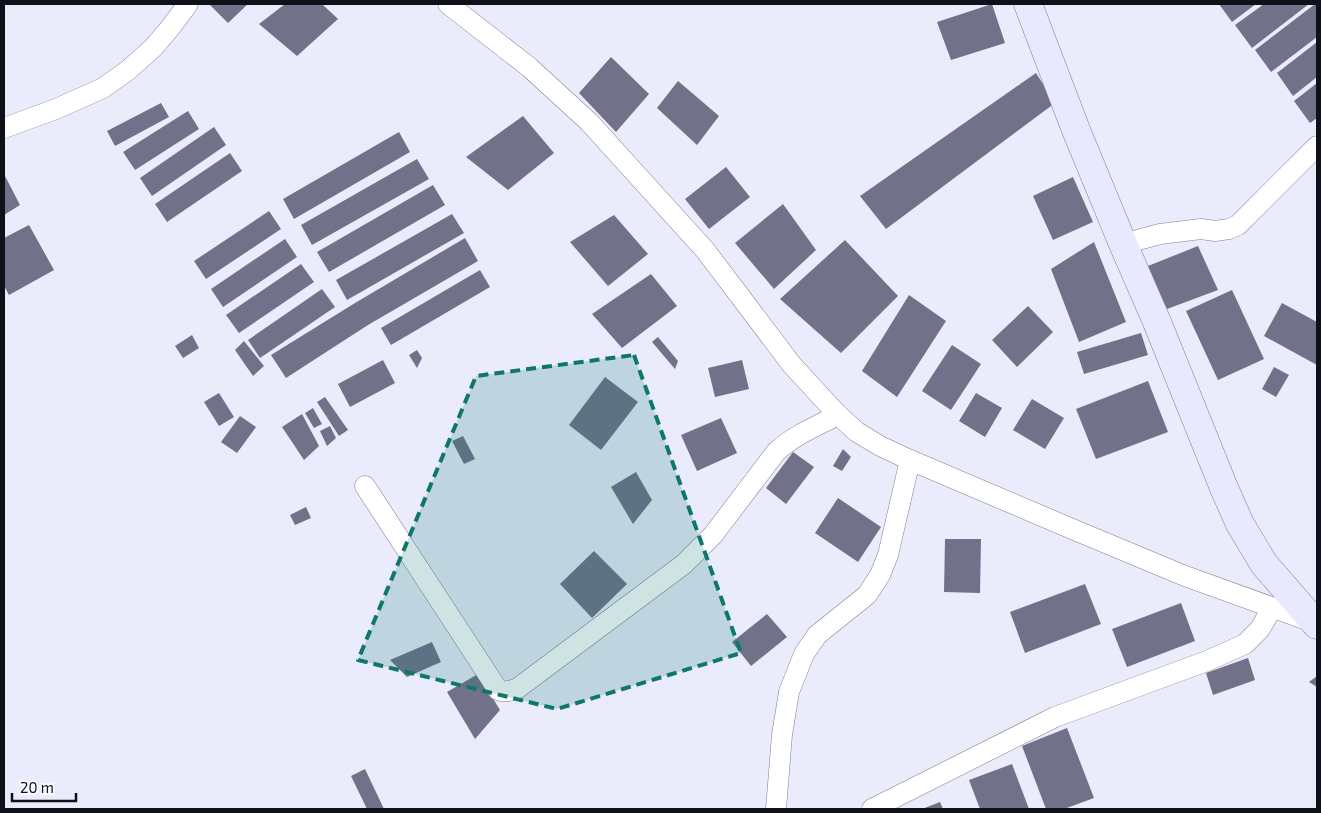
<svg xmlns="http://www.w3.org/2000/svg" width="1321" height="813" font-family="'Exo 2',sans-serif">
	<style>
		.building { fill: #717289 }
		.lines { fill: none; stroke-linecap: round; stroke-linejoin: round }
		.minor-casing { stroke: #7d7f96; stroke-width: 21 }
		.secondary-casing { stroke: #7d7f96; stroke-width: 29 }
		.minor { stroke: #fff; stroke-width: 20 }
		.secondary { stroke: #e8e9ff; stroke-width: 28 }
		.marked { fill: #0f766e; fill-opacity: 0.2; stroke: #0f766e; stroke-width: 4; stroke-dasharray: 10 6; stroke-linejoin: round }
	</style>
	<rect width="100%" height="100%" fill="#eaebfb"/>
	<g class="building">
		<path d="M209,4H248L228,23Z"/>
		<path d="M285,4H322L338,19L297,56L259,24Z"/>
		<path d="M992,4L1005,43L951,60L937,22Z"/>
		<path d="M1219,4H1256L1232,22Z"/>
		<path d="M1264,4H1309L1252,48L1235,25Z"/>
		<path d="M1315,4H1317V37L1271,72L1255,50Z"/>
		<path d="M1317,42V77L1293,96L1277,73Z"/>
		<path d="M611,57L649,94L616,132L579,93Z"/>
		<path d="M1036,73L1055,103L886,229L860,196Z"/>
		<path d="M678,81L719,116L697,145L657,108Z"/>
		<path d="M1317,83V118L1310,123L1294,101Z"/>
		<path d="M161,103L169,117L115,146L107,131Z"/>
		<path d="M188,111L199,129L135,170L123,152Z"/>
		<path d="M523,116L554,153L508,190L466,157Z"/>
		<path d="M214,127L226,145L152,196L140,178Z"/>
		<path d="M399,132L410,152L294,219L283,199Z"/>
		<path d="M230,153L242,171L167,222L155,204Z"/>
		<path d="M417,159L429,179L312,245L301,225Z"/>
		<path d="M726,167L750,197L709,229L685,199Z"/>
		<path d="M4,174L20,205L4,215Z"/>
		<path d="M1073,177L1093,222L1053,240L1033,196Z"/>
		<path d="M433,185L445,205L329,272L317,252Z"/>
		<path d="M783,204L816,250L774,289L735,243Z"/>
		<path d="M269,211L281,229L206,279L194,261Z"/>
		<path d="M452,214L464,233L347,300L336,280Z"/>
		<path d="M614,215L648,254L608,286L570,242Z"/>
		<path d="M29,225L54,270L9,295L4,286V238Z"/>
		<path d="M465,238L478,261L368,325L286,378L271,355L355,303Z"/>
		<path d="M285,239L297,257L223,307L211,289Z"/>
		<path d="M845,240L898,296L841,353L780,299Z"/>
		<path d="M1094,242L1126,322L1079,342L1051,269Z"/>
		<path d="M1198,246L1218,290L1167,309L1143,268Z"/>
		<path d="M301,264L314,282L239,333L226,315Z"/>
		<path d="M480,270L490,287L391,345L381,328Z"/>
		<path d="M651,274L677,306L622,348L592,314Z"/>
		<path d="M322,289L335,307L260,358L248,340Z"/>
		<path d="M1232,290L1264,359L1218,380L1186,311Z"/>
		<path d="M909,295L946,321L897,397L862,371Z"/>
		<path d="M1282,303L1317,322V365L1264,336Z"/>
		<path d="M1028,306L1053,332L1017,367L992,340Z"/>
		<path d="M1141,333L1148,355L1084,374L1077,352Z"/>
		<path d="M192,335L199,348L183,358L175,346Z"/>
		<path d="M658,337L678,361L675,369L652,342Z"/>
		<path d="M244,341L264,366L253,376L235,350Z"/>
		<path d="M952,345L981,364L951,410L922,391Z"/>
		<path d="M417,350L422,358L417,368L409,355Z"/>
		<path d="M383,360L395,383L350,407L338,384Z"/>
		<path d="M742,360L749,389L715,397L708,368Z"/>
		<path d="M1274,367L1289,375L1276,397L1262,389Z"/>
		<path d="M605,377L638,402L601,450L569,425Z"/>
		<path d="M1148,381L1168,432L1096,459L1076,409Z"/>
		<path d="M219,393L234,417L219,426L204,402Z"/>
		<path d="M976,393L1002,408L985,437L959,421Z"/>
		<path d="M325,397L348,430L339,436L317,402Z"/>
		<path d="M1032,399L1064,418L1045,449L1013,430Z"/>
		<path d="M313,408L322,424L314,428L305,413Z"/>
		<path d="M302,414L319,446L304,460L282,427Z"/>
		<path d="M240,416L256,427L237,453L221,442Z"/>
		<path d="M721,418L737,453L697,471L681,435Z"/>
		<path d="M330,426L336,438L327,446L320,431Z"/>
		<path d="M463,436L475,459L464,464L452,441Z"/>
		<path d="M843,449L851,457L842,471L833,466Z"/>
		<path d="M793,452L814,467L786,504L766,488Z"/>
		<path d="M636,472L652,500L633,524L611,487Z"/>
		<path d="M838,498L881,527L858,562L815,533Z"/>
		<path d="M306,507L311,518L295,525L290,515Z"/>
		<path d="M945,539H981L980,593L944,592Z"/>
		<path d="M594,551L627,584L592,618L560,584Z"/>
		<path d="M1085,584L1101,624L1025,653L1010,612Z"/>
		<path d="M1181,603L1195,641L1127,667L1112,629Z"/>
		<path d="M767,614L787,637L751,666L732,642Z"/>
		<path d="M432,642L441,662L407,677L390,660Z"/>
		<path d="M1248,658L1255,680L1213,695L1206,673Z"/>
		<path d="M478,674L500,710L475,739L447,692Z"/>
		<path d="M1317,676V687L1309,682Z"/>
		<path d="M1067,728L1094,798L1064,809H1046L1022,746Z"/>
		<path d="M1012,764L1029,809H980L969,780Z"/>
		<path d="M365,769L384,809H367L351,776Z"/>
		<path d="M940,802L943,809H922Z"/>
	</g>
	<g class="lines">
		<g class="minor-casing">
			<g id="minor">
				<path d="M448,4L529,67L589,122L705,250L792,365L838,415L857,432L880,446L910,460L1077,531L1185,576L1313,622"/>
				<path d="M4,128L56,109L103,88L127,71L153,48L170,28L188,4"/>
				<path d="M1123,244L1160,234L1201,229L1215,231L1229,229L1238,225L1317,146"/>
				<path d="M365,486L498,690C504,693 511,691 518,688L684,564L713,535L776,452C794,435 817,426 838,415"/>
				<path d="M776,809L782,735L789,692L804,654L817,635L867,595L880,575L888,555L910,460"/>
				<path d="M872,809L1055,717L1207,661L1245,644L1260,629L1272,608"/>
			</g>
		</g>
		<g class="secondary-casing">
			<path id="secondary" d="M1028,4L1076,130L1123,244L1157,322L1224,488L1240,524L1264,564L1317,625"/>
		</g>
		<use href="#minor" class="minor"/>
		<use href="#secondary" class="secondary"/>
	</g>
	<path class="marked" d="M634,355L741,653L557,709L358,660L476,376Z"/>
	<rect width="1321" height="813" fill="none" stroke="#101019" stroke-width="10"/>
	<path d="M12 793v8h64v-8" fill="none" stroke="#101019" stroke-width="2.5"/>
	<text x="20" y="793" font-size="15" fill="#101019" stroke="#f9f9ff" stroke-width="4" paint-order="stroke">20 m</text>
</svg>
